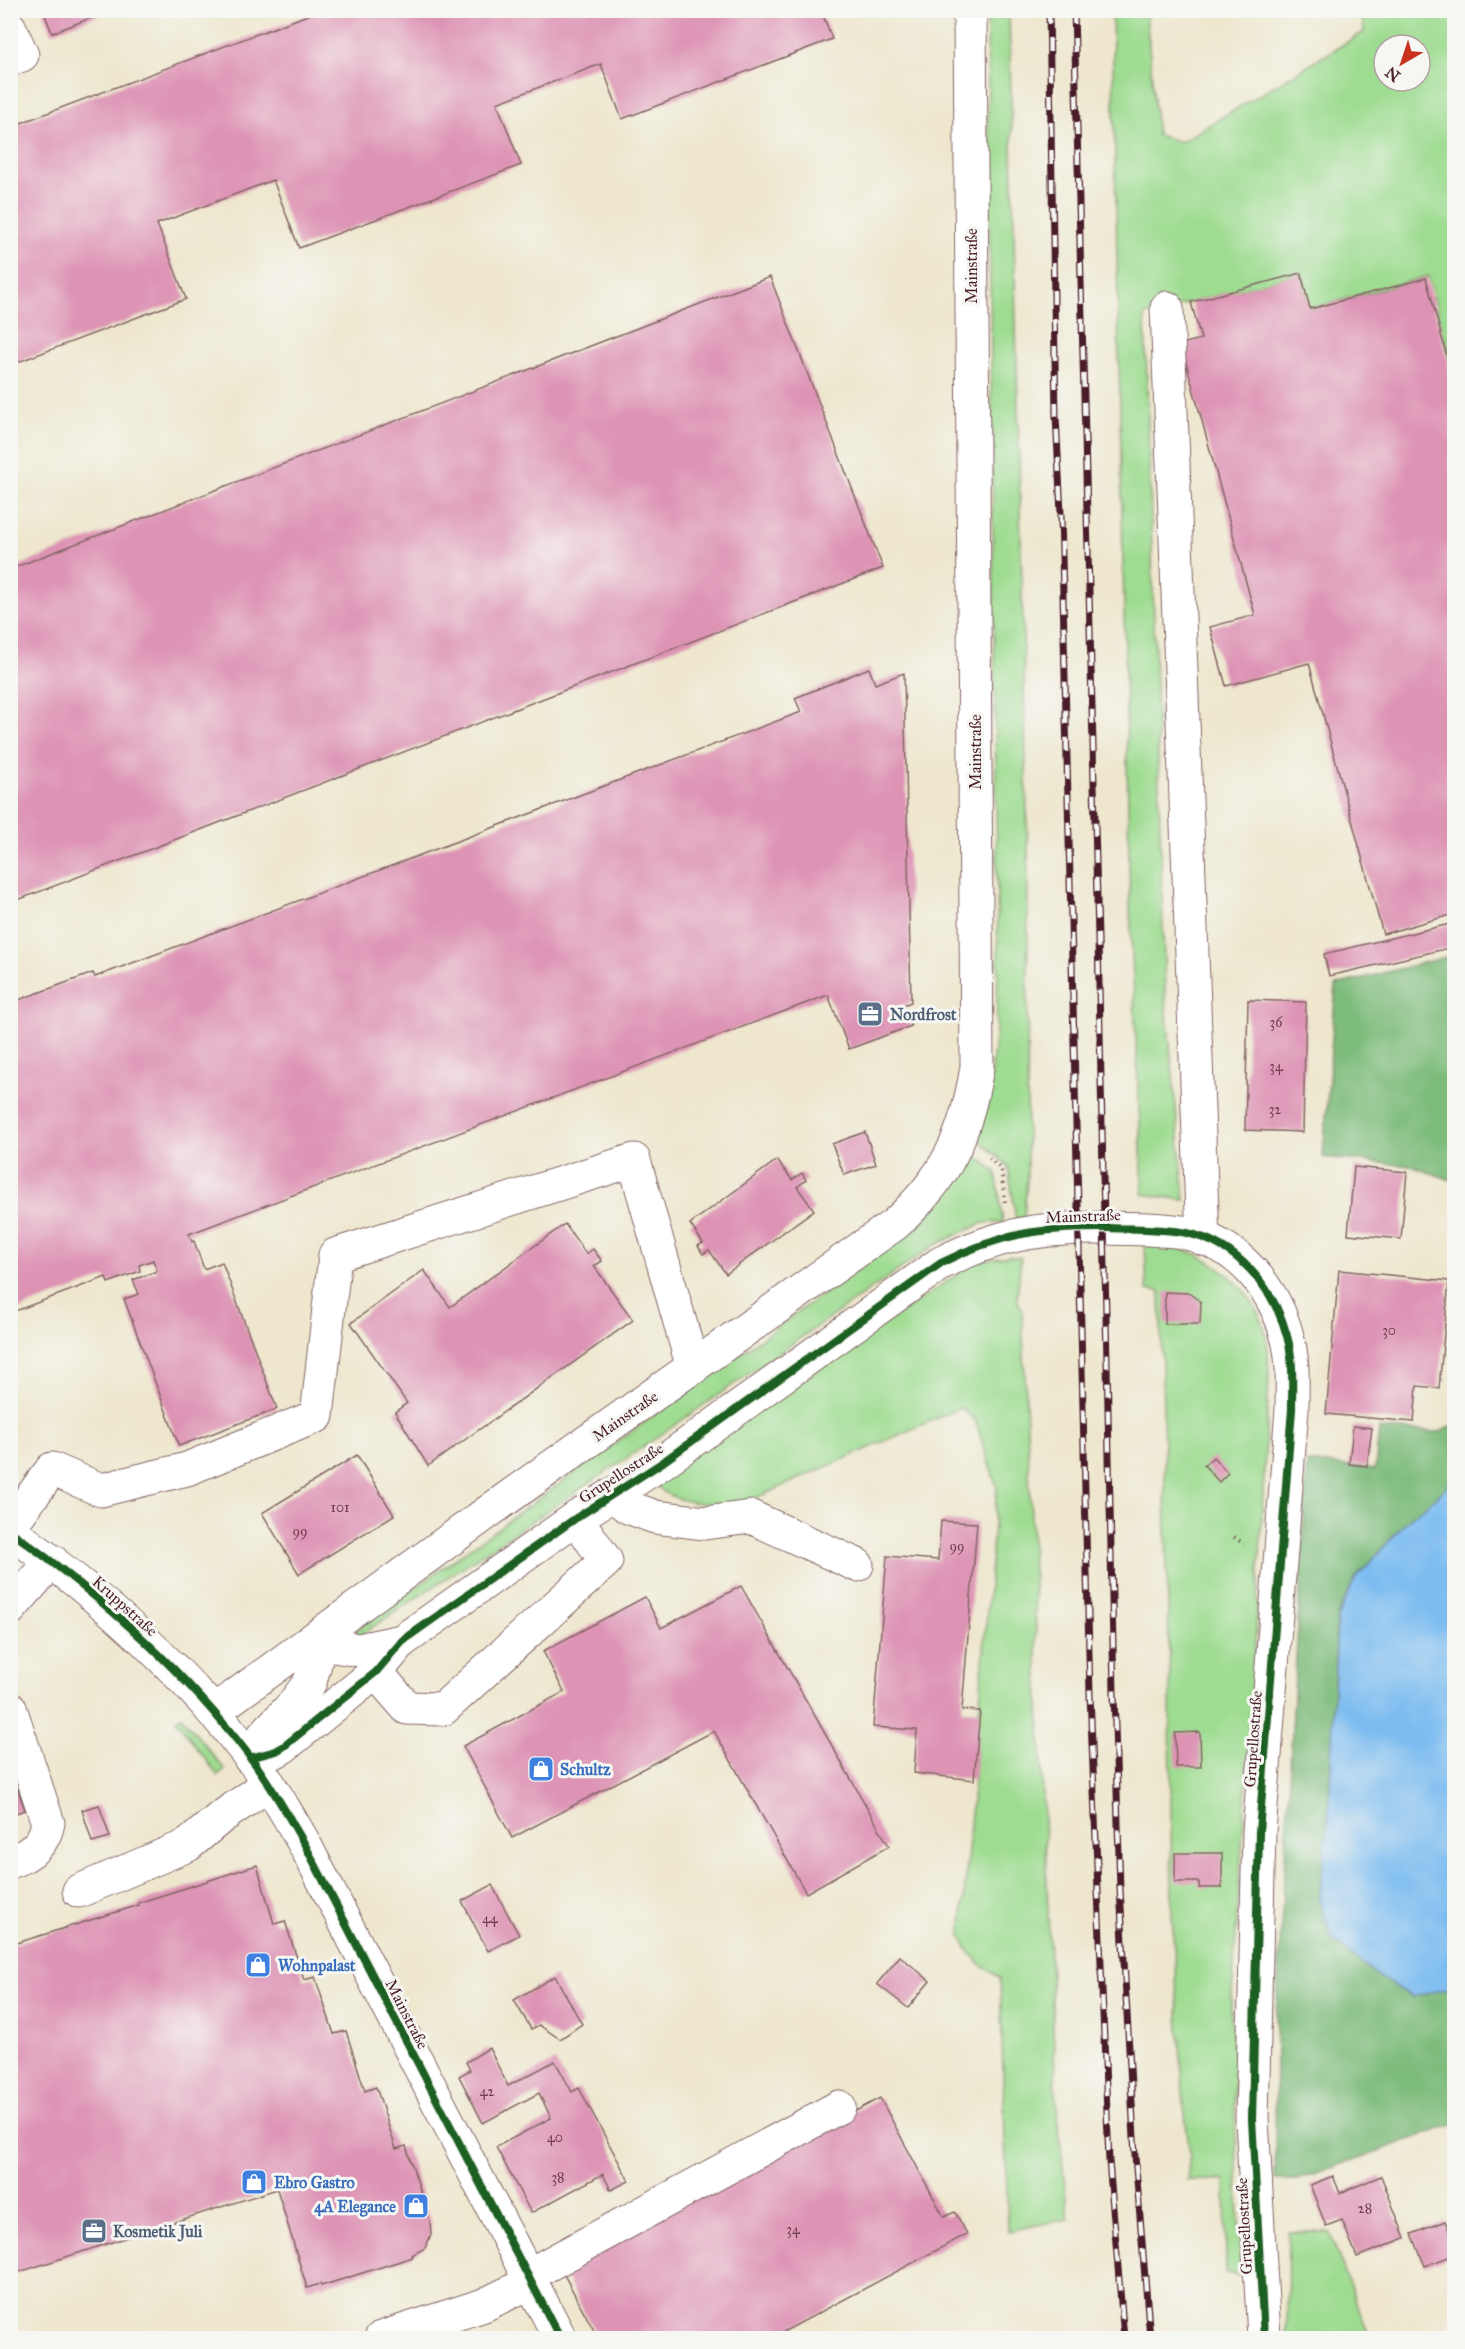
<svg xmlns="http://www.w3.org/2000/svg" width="1465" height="2349" font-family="'IM FELL Great Primer',serif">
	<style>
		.green { fill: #9edc91; stroke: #747e5e; stroke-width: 1.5; fill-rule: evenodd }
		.forest { fill: #7ebc7b; stroke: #646e53; stroke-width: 1.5 }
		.water { fill: #7bbcf0; stroke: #626e8e; stroke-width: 1.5 }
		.building { fill: #dd93b4 }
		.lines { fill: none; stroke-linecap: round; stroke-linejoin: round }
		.minor-casing { stroke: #836564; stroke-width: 35 }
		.path { stroke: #836564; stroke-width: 4; stroke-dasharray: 1.5 4.5; stroke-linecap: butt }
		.minor { stroke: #fff; stroke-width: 33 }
		.rail-casing { stroke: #4a1f2b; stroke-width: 7 }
		.rail { stroke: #f6f6f2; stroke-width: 4.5; stroke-dasharray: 14; stroke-linecap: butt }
		.cycleway-casing { stroke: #f6f6f2; stroke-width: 11 }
		.cycleway { stroke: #1b5e20; stroke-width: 8 }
		.labels { text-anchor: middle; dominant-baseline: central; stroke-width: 6; stroke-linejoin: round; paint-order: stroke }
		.number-label { font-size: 14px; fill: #6f3c4d }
		.street-label { font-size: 16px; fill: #4a1f2b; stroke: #f6f6f2 }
		.service-label { font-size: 16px; font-weight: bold; fill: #4e5e75; stroke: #f6f6f2; text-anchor: start }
		.shop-label { font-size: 16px; font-weight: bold; fill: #366cbe; stroke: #f6f6f2; text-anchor: start }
	</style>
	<rect width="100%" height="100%" fill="#f6f6f2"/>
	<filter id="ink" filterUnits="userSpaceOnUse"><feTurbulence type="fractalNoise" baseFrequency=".0167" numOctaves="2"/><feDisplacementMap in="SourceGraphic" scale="12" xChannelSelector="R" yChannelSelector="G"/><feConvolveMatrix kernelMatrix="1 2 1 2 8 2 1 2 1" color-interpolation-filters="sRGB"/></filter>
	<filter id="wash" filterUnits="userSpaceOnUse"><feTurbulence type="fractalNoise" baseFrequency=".008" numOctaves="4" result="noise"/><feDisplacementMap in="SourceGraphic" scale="24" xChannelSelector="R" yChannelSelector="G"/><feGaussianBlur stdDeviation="1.35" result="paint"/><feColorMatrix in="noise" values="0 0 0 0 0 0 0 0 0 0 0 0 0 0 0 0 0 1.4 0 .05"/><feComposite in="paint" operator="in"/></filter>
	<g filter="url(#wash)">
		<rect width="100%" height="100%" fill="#eee7ce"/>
		<g class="green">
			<path d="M1009,10L1028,858L1027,1179L1024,1218L1016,1220L1008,1166L977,1138L988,1102L996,1030L998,970L987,11Z"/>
			<path d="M1112,11H1146L1157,135L1181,142L1364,32L1361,11H1454V373L1428,276L1310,309L1301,273L1145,315L1165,995L1185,1200L1143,1194L1130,909ZM1384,45H1420V81H1384Z"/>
			<path d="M970,1151L996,1172L1003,1222L983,1223L935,1245L630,1456L359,1636L355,1631L920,1224L947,1192Z"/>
			<path d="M1145,1243C1157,1245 1170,1246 1182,1249C1218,1260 1251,1290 1264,1326C1269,1342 1268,1360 1269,1377L1254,1669L1231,2008L1241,2275L1226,2273L1225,2180H1187L1190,2154L1184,2107L1172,1915L1170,1690L1160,1291L1147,1290Z"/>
			<path d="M1009,1256L1021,1258L1017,1300L1022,1309L1056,2096L1068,2219L1008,2231L1000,1978C981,1965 970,1958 961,1936L997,1488L975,1420L960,1408L744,1503C719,1505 668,1507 654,1481L976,1262Z"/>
			<path d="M181,1716L225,1770L218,1776L176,1720Z"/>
			<path d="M1288,2232H1329L1370,2338H1287Z"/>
		</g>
		<g class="forest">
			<path d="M1454,955V1181L1411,1166L1323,1157L1336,985Z"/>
			<path d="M1454,1425V1475L1447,1488L1408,1520L1355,1579L1337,1617L1329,1811L1319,1901L1333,1940L1382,1979L1413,1997L1454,1987V2124L1297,2180H1275L1276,2017L1307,1462L1375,1469L1379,1429L1440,1432Z"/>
		</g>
		<path class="water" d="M1454,1475V1987L1413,1997L1382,1979L1333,1940L1319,1901L1329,1811L1337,1618L1355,1579L1408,1520L1446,1488Z"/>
		<g id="blocks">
			<g class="building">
				<path d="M43,10H109V11L52,33Z"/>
				<path d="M321,10H821L832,39L622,119L601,64L497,103L521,165L299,248L273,180L157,224L186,299L10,365V127Z"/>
				<path d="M1301,273L1310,309L1426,278L1454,383V914L1383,934L1309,663L1226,686L1210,627L1255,615L1181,344L1201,339L1191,302Z"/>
				<path d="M770,277L883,568L10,903V569Z"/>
				<path d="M869,668L875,684L904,673L911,1002L903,1005L911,1026L849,1049L828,995L189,1234L192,1242L194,1241L195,1244L204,1269L222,1262L277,1409L179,1446L124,1299L139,1294L133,1280L157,1271L153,1260L139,1265L140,1271L108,1283L106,1277L10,1313V1003L93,973L95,977L801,712L795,698Z"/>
				<path d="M1454,923V947L1329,976L1324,954Z"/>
				<path d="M1248,1000L1306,1002L1303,1132L1245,1130Z"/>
				<path d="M865,1132L876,1164L844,1175L832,1144Z"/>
				<path d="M777,1160L792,1180L802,1173L806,1180L797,1187L814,1210L726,1274L709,1250L703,1254L698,1246L703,1243L690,1224Z"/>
				<path d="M1354,1167L1407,1172L1401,1239L1348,1234Z"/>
				<path d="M565,1224L586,1254L593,1249L602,1261L594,1266L633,1320L428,1466L395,1412L407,1403L351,1323L424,1270L450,1307Z"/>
				<path d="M1339,1270L1449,1281L1439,1388L1417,1386L1414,1422L1326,1414Z"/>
				<path d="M1165,1292L1190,1293L1201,1302L1200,1324H1165Z"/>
				<path d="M1353,1426L1372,1428L1367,1466L1349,1464Z"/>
				<path d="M357,1455L394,1515L299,1574L262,1513Z"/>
				<path d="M1213,1457L1228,1473L1219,1482L1204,1465Z"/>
				<path d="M941,1521L977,1523L962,1710L980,1711L974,1780L914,1773L917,1730L873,1727L887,1556L938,1560Z"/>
				<path d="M741,1586L889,1846L806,1893L714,1731L512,1838L463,1746L564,1692L543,1651L645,1597L661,1628Z"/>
				<path d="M1200,1732L1201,1767H1176L1175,1733Z"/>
				<path d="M10,1767L25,1810L10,1815Z"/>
				<path d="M99,1805L110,1837L92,1842L82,1810Z"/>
				<path d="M1175,1853H1222V1888H1199V1882H1175Z"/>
				<path d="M257,1865L274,1924L285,1921L304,1980L315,1977L334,2034L346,2031L365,2091L376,2087L396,2149L406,2146L430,2221L431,2235L425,2248L412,2255L413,2257L321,2286L320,2284L307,2288L277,2189L10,2275V1945L139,1905L138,1903Z"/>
				<path d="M492,1885L519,1935L488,1951L462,1901Z"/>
				<path d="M900,1956L930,1981L908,2008L877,1984Z"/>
				<path d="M555,1976L582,2024L560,2039L539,2025L531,2029L514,2000Z"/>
				<path d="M489,2048L508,2086L555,2061L572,2092L579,2088L629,2181L611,2190L603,2174L531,2213L496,2147L551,2118L539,2093L483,2123L459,2076L470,2070L466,2062Z"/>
				<path d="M880,2098L944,2217L955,2212L967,2234L772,2338H598L561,2269Z"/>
				<path d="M1333,2176L1340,2193L1381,2176L1405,2238L1357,2257L1342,2220L1326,2226L1310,2185Z"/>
				<path d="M1445,2221L1454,2242V2255L1425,2266L1412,2234Z"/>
			</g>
		</g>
	</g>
	<g filter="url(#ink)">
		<use href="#blocks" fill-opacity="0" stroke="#836564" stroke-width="1.5"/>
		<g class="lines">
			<g class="minor-casing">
				<g id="minor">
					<path d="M10,28L22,55L10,59"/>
					<path d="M1167,308L1203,1239"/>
					<path d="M613,1495L628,1507L655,1517L705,1523L751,1517L857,1565"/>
					<path d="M10,1526L52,1469L101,1490L187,1469L317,1416L335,1255L634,1160L693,1368"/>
					<path d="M10,1531C100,1595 184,1670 251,1758C271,1785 287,1814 304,1843L560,2338"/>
					<path d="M10,1609L52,1561"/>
					<path d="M315,1638L340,1647L359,1650L402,1641"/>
					<path d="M376,1672L407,1708L443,1709L606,1561L576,1518"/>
					<path d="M10,1708L48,1823C44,1844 31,1855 10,1862"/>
					<path d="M213,1712L506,1499L895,1224C947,1177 966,1136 977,1067L970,10"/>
					<path d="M250,1758L276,1751L283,1747L376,1672L402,1641L576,1518L660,1464L941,1263C1000,1233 1044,1227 1109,1228C1135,1229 1162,1228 1187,1233C1237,1244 1274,1287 1287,1336C1294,1360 1292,1385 1292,1409L1259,1832L1252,2119L1264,2338"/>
					<path d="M250,1758L264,1735L292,1706L310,1682L316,1660L315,1638"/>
					<path d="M79,1891L188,1845L220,1818L269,1784"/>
					<path d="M527,2276L839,2107"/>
					<path d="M381,2338L484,2305L531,2282"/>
				</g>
			</g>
			<g class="path">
				<path d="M989,1158L1001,1169L1005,1202"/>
				<path d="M1234,1537L1244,1544"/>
			</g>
			<use href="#minor" class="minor"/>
			<g class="rail-casing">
				<g id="rail">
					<path d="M1049,10L1056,416L1061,514L1090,1694L1109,2161L1124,2338"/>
					<path d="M1074,10L1098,938L1114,1693L1120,1889L1135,2156L1150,2338"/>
				</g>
			</g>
			<use href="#rail" class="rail"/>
			<g class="cycleway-casing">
				<g id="cycleway">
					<path d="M10,1531C100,1595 184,1670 251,1758C271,1785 287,1814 304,1843L560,2338"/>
					<path d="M250,1758L276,1751L283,1747L376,1672L402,1641L576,1518L660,1464L941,1263C1000,1233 1044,1227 1109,1228C1135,1229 1162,1228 1187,1233C1237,1244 1274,1287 1287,1336C1294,1360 1292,1385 1292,1409L1259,1832L1252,2119L1264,2338"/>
				</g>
			</g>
			<use href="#cycleway" class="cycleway"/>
		</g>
	</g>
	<defs>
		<g id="office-square" transform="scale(1.35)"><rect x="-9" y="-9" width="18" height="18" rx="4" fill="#5c6f8a" stroke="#f6f6f2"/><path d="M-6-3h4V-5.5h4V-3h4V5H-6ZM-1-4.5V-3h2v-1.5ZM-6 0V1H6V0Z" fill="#fff"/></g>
		<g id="shop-square" transform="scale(1.35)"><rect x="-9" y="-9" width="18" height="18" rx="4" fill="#3f7fe0" stroke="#f6f6f2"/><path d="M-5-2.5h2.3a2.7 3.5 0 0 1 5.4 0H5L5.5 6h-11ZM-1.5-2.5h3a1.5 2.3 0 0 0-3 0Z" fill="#fff"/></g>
	</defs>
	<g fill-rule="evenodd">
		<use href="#office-square" x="870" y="1014"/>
		<use href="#shop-square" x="541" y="1769"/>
		<use href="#shop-square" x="258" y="1965"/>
		<use href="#shop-square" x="254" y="2182"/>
		<use href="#shop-square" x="416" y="2206"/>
		<use href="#office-square" x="94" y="2231"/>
	</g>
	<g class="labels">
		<g class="number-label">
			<text x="1276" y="1022">36</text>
			<text x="1276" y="1066">34</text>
			<text x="1275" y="1109">32</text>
			<text x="1389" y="1330">30</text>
			<text x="340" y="1507">101</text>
			<text x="300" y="1531">99</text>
			<text x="957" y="1546">99</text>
			<text x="490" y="1918">44</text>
			<text x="487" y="2091">42</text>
			<text x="555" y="2137">40</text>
			<text x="558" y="2177">38</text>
			<text x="1365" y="2208">28</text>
			<text x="793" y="2229">34</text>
		</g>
		<g class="street-label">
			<text transform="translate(971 266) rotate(-90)">Mainstraße</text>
			<text transform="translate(975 752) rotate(-90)">Mainstraße</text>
			<text transform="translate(1083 1216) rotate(-2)">Mainstraße</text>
			<text transform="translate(625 1416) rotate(-35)">Mainstraße</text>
			<text transform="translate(621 1473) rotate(-33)">Grupellostraße</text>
			<text transform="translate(125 1606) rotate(42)">Kruppstraße</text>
			<text transform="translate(1253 1739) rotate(-86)">Grupellostraße</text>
			<text transform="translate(407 2014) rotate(63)">Mainstraße</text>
			<text transform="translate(1244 2226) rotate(-93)">Grupellostraße</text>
		</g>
		<g class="service-label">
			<text x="890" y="1014">Nordfrost</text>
			<text x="113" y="2231">Kosmetik Juli</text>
		</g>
		<g class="shop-label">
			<text x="560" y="1769">Schultz</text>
			<text x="278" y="1965">Wohnpalast</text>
			<text x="274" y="2182">Ebro Gastro</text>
			<text x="396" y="2206" text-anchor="end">4A Elegance</text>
		</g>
	</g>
	<rect width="1465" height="2349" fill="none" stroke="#f6f6f2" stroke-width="36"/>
	<g transform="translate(1402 63) rotate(219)"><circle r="28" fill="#f6f6f2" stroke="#b1a0a2" stroke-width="1.5"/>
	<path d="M0-4.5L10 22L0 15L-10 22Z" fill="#c8321e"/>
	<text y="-9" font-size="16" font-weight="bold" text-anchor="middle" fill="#4a1f2b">N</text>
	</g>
</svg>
